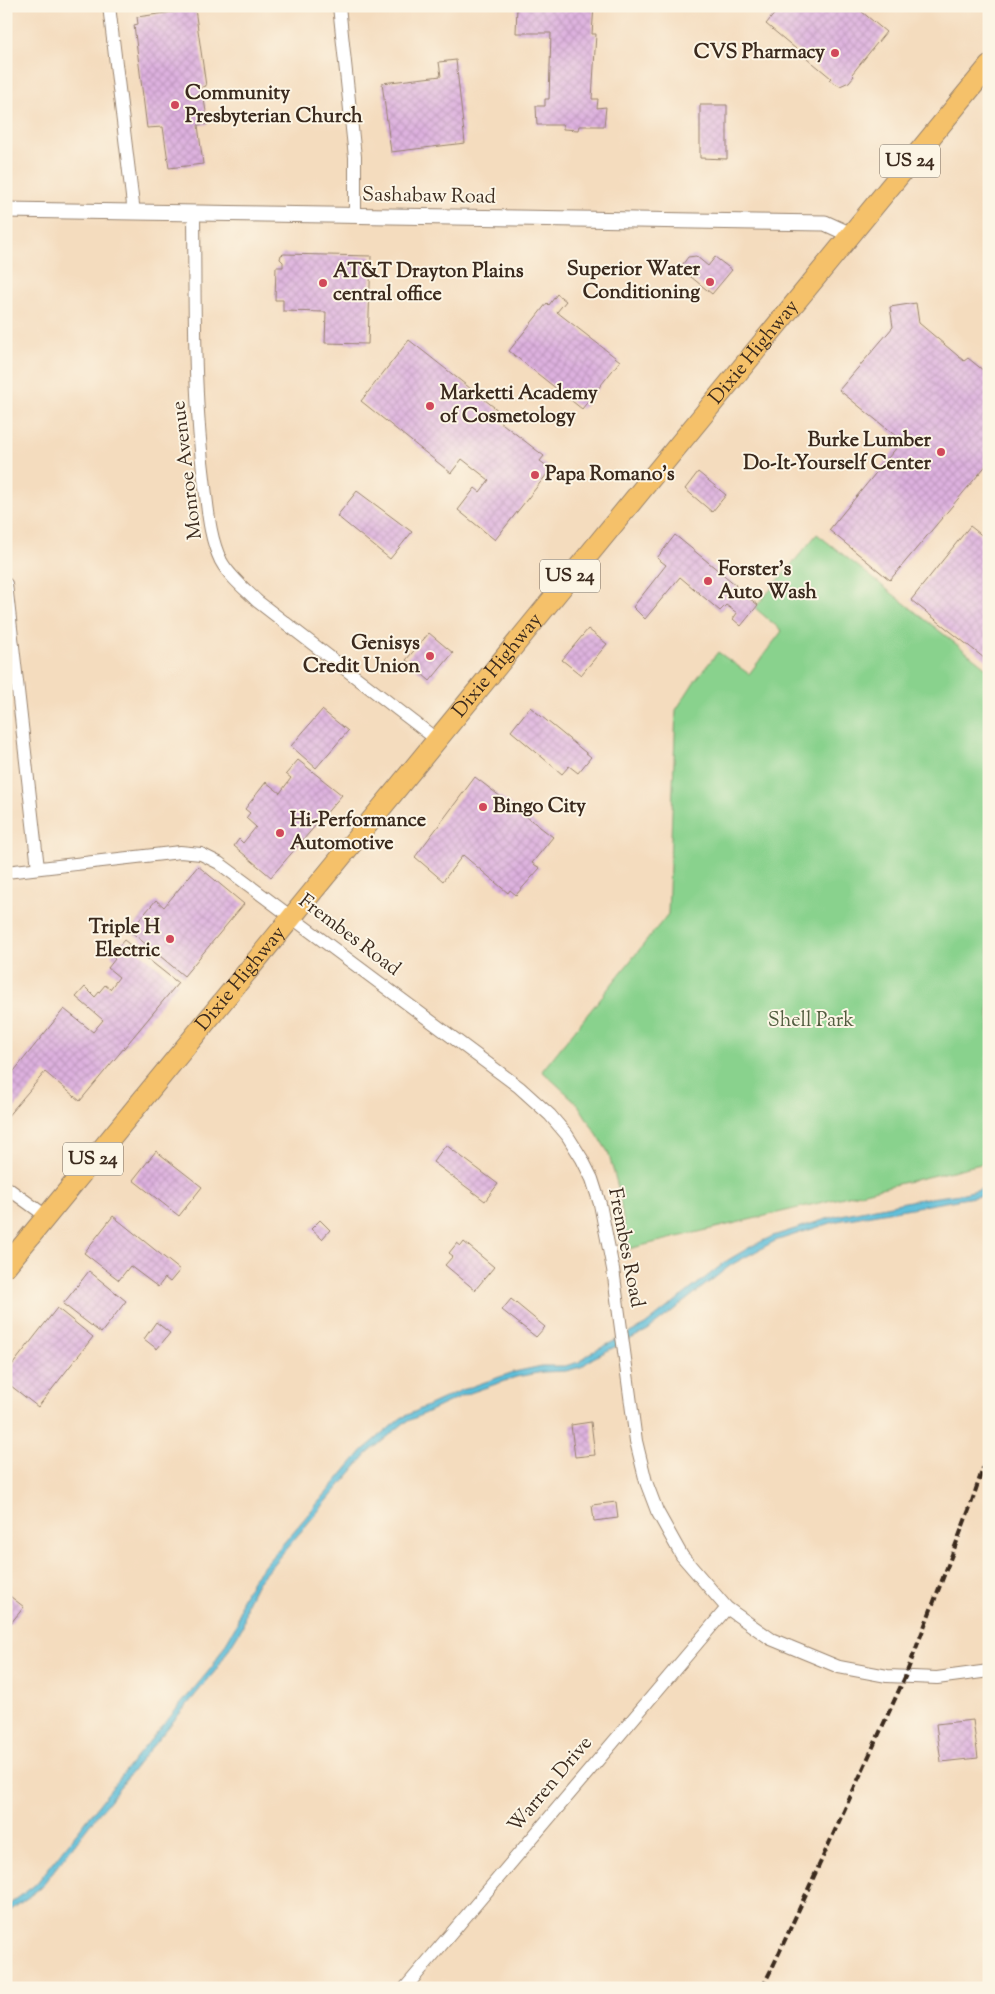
<svg xmlns="http://www.w3.org/2000/svg" width="995" height="1994" font-family="'Sorts Mill Goudy',serif">
	<style>
		.green { fill: #89d28d; stroke: #627e56 }
		.water { fill: #5bbdd9; stroke: #4b747c }
		.building { fill: url(#building-cross-hatch) }
		.lines { fill: none; stroke-linecap: round; stroke-linejoin: round }
		.minor-casing { stroke: #98836e; stroke-width: 14 }
		.tertiary-casing { stroke: #98836e; stroke-width: 17 }
		.primary-casing { stroke: #98836e; stroke-width: 22 }
		.minor { stroke: #fff; stroke-width: 12 }
		.tertiary { stroke: #fff; stroke-width: 15 }
		.primary { stroke: #f5c16b; stroke-width: 20 }
		.rail { stroke: #3b2a1e; stroke-width: 4; stroke-dasharray: 8 4; stroke-linecap: butt }
		.poi-dot { fill: #d1495b; stroke: #fcf5e5; stroke-width: 2 }
		.labels { text-anchor: middle; dominant-baseline: central; stroke-width: 4; stroke-linejoin: round; paint-order: stroke }
		.shield { fill: #fcf5e5; stroke: #75675a; stroke-width: 1 }
		.shield-label { font-size: 19px; font-weight: bold; fill: #3b2a1e }
		.poi-label { font-size: 20px; font-weight: bold; fill: #3b2a1e; stroke: #fcf5e5; text-anchor: start }
		.street-label { font-size: 20px; fill: #3b2a1e; stroke: #fcf5e5 }
		.park-label { font-size: 20px; fill: #525c3f; stroke: #fcf5e5 }
	</style>
	<defs>
		<pattern id="building-cross-hatch" width="8" height="8" patternUnits="userSpaceOnUse" patternTransform="scale(1.25)"><rect width="8" height="8" fill="#ddb1df"/><path d="M0 0l8 8M0 8l8-8" fill="none" stroke="#bf98bf"/></pattern>
	</defs>
	<rect width="100%" height="100%" fill="#fcf5e5"/>
	<filter id="ink" filterUnits="userSpaceOnUse"><feTurbulence type="fractalNoise" baseFrequency=".02" numOctaves="2"/><feDisplacementMap in="SourceGraphic" scale="10" xChannelSelector="R" yChannelSelector="G"/><feConvolveMatrix kernelMatrix="1 2 1 2 8 2 1 2 1" color-interpolation-filters="sRGB"/></filter>
	<filter id="wash" filterUnits="userSpaceOnUse"><feTurbulence type="fractalNoise" baseFrequency=".0096" numOctaves="4" result="noise"/><feDisplacementMap in="SourceGraphic" scale="20" xChannelSelector="R" yChannelSelector="G"/><feGaussianBlur stdDeviation="1.12" result="paint"/><feColorMatrix in="noise" values="0 0 0 0 0 0 0 0 0 0 0 0 0 0 0 0 0 1.4 0 .05"/><feComposite in="paint" operator="in"/></filter>
	<g filter="url(#wash)">
		<rect width="100%" height="100%" fill="#f4dcbe"/>
		<path class="green" d="M817,534L989,670V1162L628,1249L618,1187L608,1152L577,1103L542,1071L668,914L676,710L694,682L718,652L749,674L782,631L755,608Z"/>
		<path class="water" d="M989,1187V1193L985,1195L837,1221L775,1241L731,1265L648,1330L593,1358L581,1367L566,1371L543,1372L516,1377L464,1395L404,1423L367,1454L257,1583L247,1603L243,1626L216,1670L141,1760L40,1888L6,1914V1907L36,1884L137,1756L212,1667L237,1624L241,1601L252,1580L363,1450L401,1418L462,1390L514,1372L542,1366H565L579,1362L589,1354L645,1325L728,1260L752,1246L773,1236L836,1216L915,1200L960,1194Z"/>
		<g id="blocks">
			<g class="building">
				<path d="M517,6H594L592,34H596L592,99H598L597,108L606,107L604,126H579L578,130L563,129V125H537L536,106H545V99H549L551,33H516Z"/>
				<path d="M781,6H855L886,32L852,74L854,76L849,82L840,86L829,80L831,78L766,24Z"/>
				<path d="M195,9L206,86L202,87L208,124L198,125L203,164L169,168L163,127L147,128L134,25L138,24L137,17Z"/>
				<path d="M456,60L465,143L391,152L382,83L441,76L439,62Z"/>
				<path d="M700,105H727V159L700,158Z"/>
				<path d="M284,254L371,256L368,344L325,343L326,312L283,311V300H275L276,267H283V262L280,259L281,255Z"/>
				<path d="M696,256L708,266L715,257L732,270L712,294L680,268L688,257Z"/>
				<path d="M557,294L566,301L557,312L620,361L582,409L509,351L547,303L549,305Z"/>
				<path d="M916,303L919,323L964,361L968,358L989,375V462L890,580L829,530L902,441L839,390L893,327L890,307Z"/>
				<path d="M409,340L499,411L494,417L544,456L540,461L551,469L495,540L458,510L475,488L480,492L489,480L462,459L451,473L361,401Z"/>
				<path d="M698,472L726,495L712,512L685,489Z"/>
				<path d="M357,491L412,532L390,559L337,516Z"/>
				<path d="M970,526L989,541V662L911,600Z"/>
				<path d="M675,535L736,585L735,587L758,605L741,626L733,619L737,613L726,605L720,611L680,577L645,619L633,607L666,565L657,558Z"/>
				<path d="M588,629L607,644L581,675L562,660Z"/>
				<path d="M429,633L453,653L430,681L406,660Z"/>
				<path d="M530,707L591,757L578,773L569,766L562,774L511,731Z"/>
				<path d="M322,710L348,731L316,768L291,746Z"/>
				<path d="M298,760L342,795L271,877L234,846L239,839L243,843L256,827L246,818L250,813L245,809L266,782L280,793L291,778L286,774Z"/>
				<path d="M475,777L553,837L532,863L540,868L516,895L510,890L508,893L463,855L443,881L415,857Z"/>
				<path d="M198,866L244,904L184,976L130,931L156,900L164,907Z"/>
				<path d="M124,940L178,983L80,1101L45,1072L6,1118V1081L64,1009L93,1032L103,1020L76,997L85,987L95,997L105,985L110,989L119,977L108,968L115,959L111,955Z"/>
				<path d="M446,1145L498,1184L485,1201L433,1162Z"/>
				<path d="M156,1151L202,1187L179,1216L133,1180Z"/>
				<path d="M113,1216L180,1270L170,1282L165,1278L158,1287L130,1266L119,1280L84,1253Z"/>
				<path d="M320,1220L330,1230L322,1239L311,1229Z"/>
				<path d="M464,1242L494,1267L475,1290L445,1265L453,1256L449,1253L457,1243L461,1246Z"/>
				<path d="M89,1271L126,1301L101,1333L63,1304Z"/>
				<path d="M511,1299L545,1327L536,1337L502,1310Z"/>
				<path d="M57,1308L93,1337L38,1407L6,1382V1373Z"/>
				<path d="M156,1322L170,1333L157,1349L144,1339Z"/>
				<path d="M591,1422L595,1455L575,1457L571,1425Z"/>
				<path d="M616,1502L618,1518L594,1521L592,1505Z"/>
				<path d="M6,1593L24,1607L6,1629Z"/>
				<path d="M973,1720L978,1758L941,1762L936,1724Z"/>
			</g>
		</g>
	</g>
	<g filter="url(#ink)">
		<use href="#blocks" fill-opacity="0" stroke="#98836e" stroke-width="1"/>
		<g class="lines">
			<g class="minor-casing">
				<g id="minor">
					<path d="M109,6L134,213"/>
					<path d="M339,6L355,157V216"/>
					<path d="M194,214C195,305 193,396 205,487C208,512 210,539 221,561C229,576 245,589 257,601L436,739"/>
					<path d="M6,584L38,868"/>
					<path d="M6,872L180,852L201,854L219,863L519,1087L550,1115L567,1135L582,1159L592,1179L600,1204L613,1269L636,1441L646,1482L657,1511L682,1556L727,1608L771,1639L839,1667L887,1676L937,1678L989,1671"/>
					<path d="M6,1187L46,1216"/>
					<path d="M405,1988L727,1608"/>
				</g>
			</g>
			<g class="tertiary-casing">
				<path id="tertiary" d="M6,210L825,223L849,234"/>
			</g>
			<g class="primary-casing">
				<g id="primary">
					<path id="s1" d="M6,1266L989,66"/>
				</g>
			</g>
			<use href="#minor" class="minor"/>
			<use href="#tertiary" class="tertiary"/>
			<use href="#primary" class="primary"/>
			<path class="rail" d="M762,1988L774,1964L905,1677L969,1510L989,1450"/>
		</g>
	</g>
	<g class="poi-dot">
		<circle cx="835" cy="53" r="5"/>
		<circle cx="175" cy="105" r="5"/>
		<circle cx="710" cy="282" r="5"/>
		<circle cx="323" cy="283" r="5"/>
		<circle cx="430" cy="406" r="5"/>
		<circle cx="941" cy="452" r="5"/>
		<circle cx="535" cy="475" r="5"/>
		<circle cx="708" cy="581" r="5"/>
		<circle cx="430" cy="656" r="5"/>
		<circle cx="483" cy="807" r="5"/>
		<circle cx="280" cy="833" r="5"/>
		<circle cx="170" cy="939" r="5"/>
	</g>
	<g class="labels">
		<g class="shield">
			<rect x="880" y="144.5" width="60" height="33" rx="4"/>
			<rect x="540" y="559.5" width="60" height="33" rx="4"/>
			<rect x="63" y="1142.5" width="60" height="33" rx="4"/>
		</g>
		<g class="shield-label">
			<text x="910" y="161">US 24</text>
			<text x="570" y="576">US 24</text>
			<text x="93" y="1159">US 24</text>
		</g>
		<g class="poi-label">
			<text x="825" y="53" text-anchor="end">CVS Pharmacy</text>
			<text x="185" y="94">Community<tspan x="185" dy="23">Presbyterian Church</tspan></text>
			<text x="700" y="270" text-anchor="end">Superior Water<tspan x="700" dy="23">Conditioning</tspan></text>
			<text x="333" y="272">AT&amp;T Drayton Plains<tspan x="333" dy="23">central office</tspan></text>
			<text x="440" y="394">Marketti Academy<tspan x="440" dy="23">of Cosmetology</tspan></text>
			<text x="931" y="441" text-anchor="end">Burke Lumber<tspan x="931" dy="23">Do-It-Yourself Center</tspan></text>
			<text x="545" y="475">Papa Romano's</text>
			<text x="718" y="570">Forster's<tspan x="718" dy="23">Auto Wash</tspan></text>
			<text x="420" y="644" text-anchor="end">Genisys<tspan x="420" dy="23">Credit Union</tspan></text>
			<text x="493" y="807">Bingo City</text>
			<text x="290" y="821">Hi-Performance<tspan x="290" dy="23">Automotive</tspan></text>
			<text x="160" y="928" text-anchor="end">Triple H<tspan x="160" dy="23">Electric</tspan></text>
		</g>
		<g class="street-label">
			<text transform="translate(429 197) rotate(1)">Sashabaw Road</text>
			<text stroke="none"><textPath href="#s1" startOffset="1181">Dixie Highway</textPath></text>
			<text transform="translate(188 470) rotate(-97)">Monroe Avenue</text>
			<text stroke="none"><textPath href="#s1" startOffset="776">Dixie Highway</textPath></text>
			<text transform="translate(349 936) rotate(37)">Frembes Road</text>
			<text stroke="none"><textPath href="#s1" startOffset="371">Dixie Highway</textPath></text>
			<text transform="translate(625 1248) rotate(79)">Frembes Road</text>
			<text transform="translate(551 1785) rotate(-50)">Warren Drive</text>
		</g>
		<g class="park-label">
			<text x="811" y="1021">Shell Park</text>
		</g>
	</g>
	<rect width="995" height="1994" fill="none" stroke="#fcf5e5" stroke-width="25"/>
</svg>
